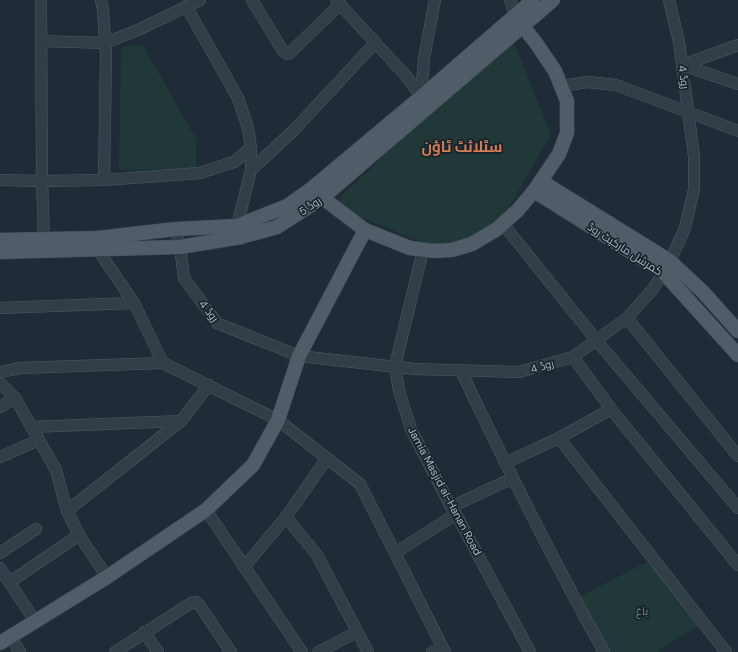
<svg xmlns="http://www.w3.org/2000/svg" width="738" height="652" font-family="'DM Sans',Cairo,sans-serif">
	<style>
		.green { fill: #213838 }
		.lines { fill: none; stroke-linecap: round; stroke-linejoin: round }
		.minor-casing { stroke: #505c66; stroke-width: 12 }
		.major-casing { stroke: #3c4751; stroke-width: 15 }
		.minor { stroke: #323e47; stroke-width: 11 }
		.major { stroke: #505d68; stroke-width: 14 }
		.labels { text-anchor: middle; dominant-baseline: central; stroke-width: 3.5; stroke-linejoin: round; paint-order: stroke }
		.street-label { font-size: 11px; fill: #acb9c5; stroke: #18232c }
		.park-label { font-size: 11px; fill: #639568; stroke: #18232c }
		.district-label { font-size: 15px; font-weight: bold; fill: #d67d55; stroke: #18232c }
	</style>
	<rect width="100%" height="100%" fill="#1f2c37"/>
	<g class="green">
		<path d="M511,35L551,134L497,229L435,248L332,205Z"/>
		<path d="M143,45L196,139V169L119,170L121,47Z"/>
		<path d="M653,559L703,623L656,652H603L575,599Z"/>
	</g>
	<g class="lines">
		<g class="minor-casing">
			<g id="minor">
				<path d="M41,0L42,181L44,239"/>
				<path d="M101,0L103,10L106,54L104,180"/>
				<path d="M252,0L283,51L287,54L290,53L340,4"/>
				<path d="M336,0L407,77L421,97"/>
				<path d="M510,0L515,16"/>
				<path d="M186,6L238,98L248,128L251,148V170L237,226"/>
				<path d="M41,41L105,43L140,29L200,0"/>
				<path d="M683,65L738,45"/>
				<path d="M683,65L738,84"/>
				<path d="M561,86L588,82L616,85L738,131"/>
				<path d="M421,97L424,58L435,0"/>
				<path d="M251,170L294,130L375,43"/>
				<path d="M0,180L42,181L104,180L200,173L234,162L251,148"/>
				<path d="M503,224L597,341L738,508"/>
				<path d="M176,229L180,247L184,278L217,323L299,356L415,369L519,372L573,357L627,318L653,289L670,261L685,228L694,189V156L679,42L669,0"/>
				<path d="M98,243V250L134,303L163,363L278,420L360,484L445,652"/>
				<path d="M423,250L395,366L399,391L411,429L451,507L456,514L530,652"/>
				<path d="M0,308L134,303"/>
				<path d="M627,318L738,456"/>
				<path d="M573,357L611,409L738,565"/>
				<path d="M461,371C506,466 553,560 604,652"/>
				<path d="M0,372L20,368L163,363"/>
				<path d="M0,383L15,398L56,470L67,511L79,535L107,577"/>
				<path d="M0,407L15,398"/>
				<path d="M31,427L181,421"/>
				<path d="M559,438L726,652"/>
				<path d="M0,457L39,440"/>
				<path d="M505,463L559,438L611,409"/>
				<path d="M451,507L513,478"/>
				<path d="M206,510L302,652"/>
				<path d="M67,511L181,421L209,385"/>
				<path d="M286,517L317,555L368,652"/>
				<path d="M0,553L36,529"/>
				<path d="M395,553L456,514"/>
				<path d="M244,567L286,517L327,458"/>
				<path d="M0,568L35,621"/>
				<path d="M10,582L79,535"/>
				<path d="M144,632L158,652"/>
				<path d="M10,636L20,652"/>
				<path d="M115,652L191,603L196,602L200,606L231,652"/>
				<path d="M318,652L357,632"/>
				<path d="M432,652L442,647"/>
			</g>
		</g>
		<g class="major-casing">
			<g id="major">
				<path d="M541,181L670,261L703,292L738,331"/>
				<path d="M534,191L663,272L738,355"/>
				<path d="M316,193L365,230L410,248L434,251L452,250L472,244L497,229L518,210L534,191L559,154L567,133V101L555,71L536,43L516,18"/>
				<path d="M0,240L98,238L176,229L237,226L287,206L311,189L421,97L533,0"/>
				<path d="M0,252L180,247L241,237L277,227L322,198L553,0"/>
				<path d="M0,643L107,577L206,510L253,465L278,420L299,356L365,230"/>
			</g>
		</g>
		<use href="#minor" class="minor"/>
		<use href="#major" class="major"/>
	</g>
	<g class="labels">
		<g class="street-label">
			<text transform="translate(684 77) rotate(83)">روڈ 4</text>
			<text transform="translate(310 206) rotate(-34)">روڈ 5</text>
			<text transform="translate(625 249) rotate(33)">کمرشل مارکیٹ روڈ</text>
			<text transform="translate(209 311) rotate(52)">روڈ 4</text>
			<text transform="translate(542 366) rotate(-16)">روڈ 4</text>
			<text transform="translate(445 491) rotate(62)">Jamia Masjid al-Hanan Road</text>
		</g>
		<g class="park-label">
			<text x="642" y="611">باغ</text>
		</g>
		<g class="district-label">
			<text x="462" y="147">سٹلائٹ ٹاؤن</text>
		</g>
	</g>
</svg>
